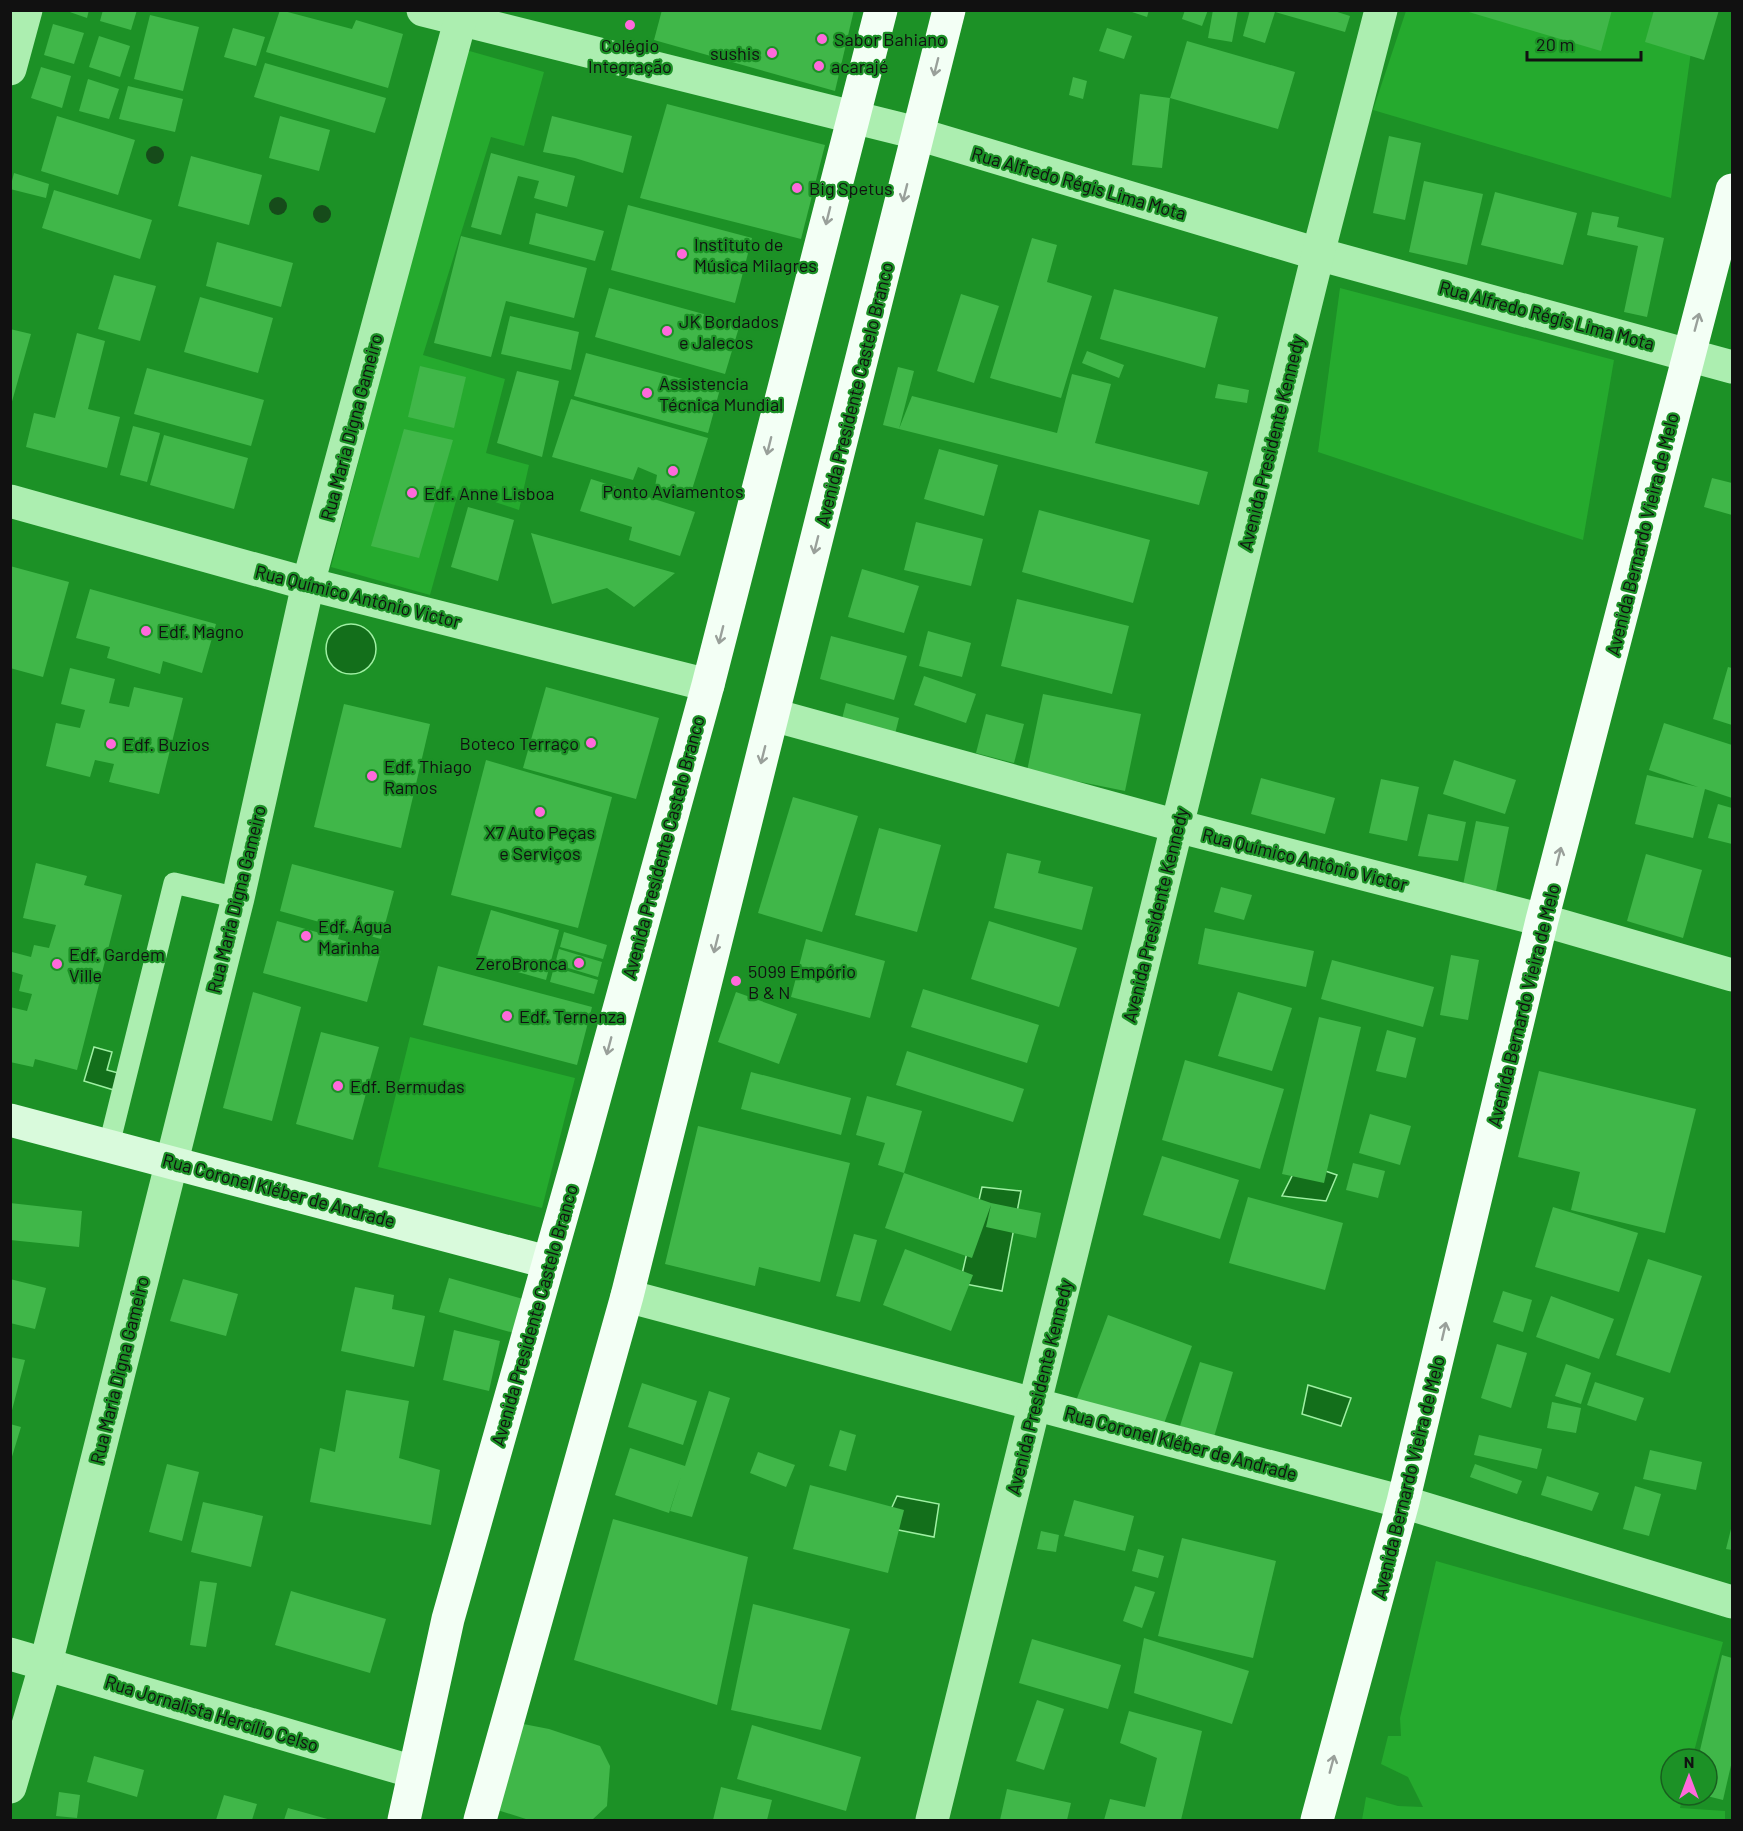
<svg xmlns="http://www.w3.org/2000/svg" width="1743" height="1831" font-family="Barlow,sans-serif">
	<style>
		.green { fill: #25aa2e }
		.water { fill: #136f1b; stroke: #9ff0a3; stroke-width: 1.5 }
		.building { fill: #40b749 }
		.lines { fill: none; stroke-linecap: round; stroke-linejoin: round }
		.lane { stroke: #aceeb0; stroke-width: 21 }
		.street { stroke: #aceeb0; stroke-width: 33 }
		.secondary { stroke: #d9fadc; stroke-width: 33 }
		.primary { stroke: #f3fff5; stroke-width: 33 }
		.tree { fill: #164b1a }
		.oneway { stroke: #99a09a }
		.poi-dot { fill: #ff69dc; stroke: #1c9126; stroke-width: 2 }
		.labels { text-anchor: middle; dominant-baseline: central; stroke-width: 4.5; stroke-linejoin: round; paint-order: stroke }
		.poi-label { font-size: 18px; fill: #111; stroke: #1c9126; text-anchor: start }
		.street-label { font-size: 18px; fill: #111; stroke: #1c9126 }
	</style>
	<rect width="100%" height="100%" fill="#1c9126"/>
	<g class="green">
		<path d="M1643,10L1695,22L1671,198L1373,110L1406,11Z"/>
		<path d="M466,50L544,72L524,146L491,137L423,355L505,379L486,453L529,465L519,510L459,490L430,595L331,567Z"/>
		<path d="M1340,288L1614,360L1583,540L1318,452Z"/>
		<path d="M410,1037L575,1078L542,1208L378,1167Z"/>
		<path d="M1436,1561L1723,1642L1692,1759H1671V1795H1683L1680,1808L1725,1811V1820H1362L1366,1797L1398,1806L1423,1807L1408,1777L1381,1764L1388,1736H1401L1400,1718Z"/>
	</g>
	<g class="water">
		<circle cx="351" cy="649" r="25"/>
		<path d="M94,1047L112,1052L107,1070L122,1074L117,1091L84,1081Z"/>
		<path d="M1299,1162L1337,1175L1326,1201L1282,1196Z"/>
		<path d="M982,1187L1021,1191L1002,1291L960,1283Z"/>
		<path d="M1308,1385L1351,1398L1341,1426L1302,1414Z"/>
		<path d="M897,1496L939,1504L934,1537L883,1527Z"/>
	</g>
	<g class="building">
		<path d="M64,10H89L87,18Z"/>
		<path d="M103,10H137L131,30L100,21Z"/>
		<path d="M280,10L352,29L356,20L403,34L388,88L266,52Z"/>
		<path d="M662,10H854L835,91L654,40Z"/>
		<path d="M1126,10H1149L1147,17Z"/>
		<path d="M1185,10H1208L1202,26L1182,19Z"/>
		<path d="M1213,10H1238L1232,42L1208,38Z"/>
		<path d="M1250,10H1331L1350,16L1345,32L1275,12L1265,43L1243,36Z"/>
		<path d="M1462,10H1612L1601,51Z"/>
		<path d="M1654,10H1719L1704,60L1645,42Z"/>
		<path d="M150,15L199,27L183,91L134,79Z"/>
		<path d="M53,24L84,33L74,64L44,55Z"/>
		<path d="M233,28L265,37L256,66L224,57Z"/>
		<path d="M1107,28L1132,36L1124,59L1099,51Z"/>
		<path d="M99,36L130,46L120,77L89,67Z"/>
		<path d="M1187,41L1295,72L1278,129L1170,98L1162,168L1132,165L1140,94L1170,98Z"/>
		<path d="M265,63L386,98L375,133L254,97Z"/>
		<path d="M41,67L71,76L62,108L31,98Z"/>
		<path d="M1073,77L1087,81L1083,99L1069,95Z"/>
		<path d="M88,79L119,89L109,119L79,111Z"/>
		<path d="M128,86L183,99L175,132L119,119Z"/>
		<path d="M667,104L825,145L801,239L640,198Z"/>
		<path d="M57,116L135,140L118,195L41,171Z"/>
		<path d="M280,116L330,130L319,171L269,158Z"/>
		<path d="M552,116L632,136L623,173L575,158L543,152Z"/>
		<path d="M1389,136L1421,143L1405,220L1373,213Z"/>
		<path d="M491,153L575,176L567,207L534,198L539,181L518,176L501,235L471,227Z"/>
		<path d="M191,156L262,175L249,225L178,206Z"/>
		<path d="M14,173L49,184L46,198L10,189Z"/>
		<path d="M1424,181L1483,194L1467,265L1409,252Z"/>
		<path d="M54,190L152,220L140,259L42,228Z"/>
		<path d="M1495,192L1577,213L1563,265L1481,245Z"/>
		<path d="M628,205L752,238L735,303L611,270Z"/>
		<path d="M1592,212L1619,217L1617,227L1664,238L1647,317L1624,312L1638,246L1587,235Z"/>
		<path d="M536,213L604,231L595,261L529,244Z"/>
		<path d="M461,236L587,268L574,318L506,301L491,357L434,343Z"/>
		<path d="M1032,238L1057,245L1047,282L1092,296L1061,398L990,378Z"/>
		<path d="M217,242L293,263L281,307L206,286Z"/>
		<path d="M114,275L156,286L140,341L98,329Z"/>
		<path d="M609,288L740,324L725,374L595,337Z"/>
		<path d="M1114,289L1218,317L1205,368L1100,339Z"/>
		<path d="M961,294L999,306L974,383L937,371Z"/>
		<path d="M200,297L273,318L258,373L184,352Z"/>
		<path d="M510,316L579,332L571,370L501,354Z"/>
		<path d="M10,329L31,334L11,405H10Z"/>
		<path d="M77,333L105,341L88,409L120,417L107,468L26,447L34,413L55,418Z"/>
		<path d="M1087,351L1124,365L1119,378L1082,363Z"/>
		<path d="M586,353L720,389L708,433L574,396Z"/>
		<path d="M420,366L466,377L454,428L408,417Z"/>
		<path d="M898,367L914,371L899,429L912,396L1057,433L1072,374L1111,384L1095,443L1208,472L1199,505L971,447L883,425Z"/>
		<path d="M147,368L264,400L251,446L134,414Z"/>
		<path d="M517,371L559,381L542,457L497,443Z"/>
		<path d="M1218,384L1249,390L1247,403L1215,398Z"/>
		<path d="M571,399L708,438L690,496L655,487L657,475L638,467L633,480L552,457Z"/>
		<path d="M133,426L160,433L147,482L120,475Z"/>
		<path d="M404,429L453,440L419,558L371,546Z"/>
		<path d="M164,435L248,458L234,509L150,485Z"/>
		<path d="M939,449L998,465L984,516L924,499Z"/>
		<path d="M1712,478L1732,483V515L1704,507Z"/>
		<path d="M591,479L695,512L680,556L629,540L632,527L580,511Z"/>
		<path d="M468,507L514,520L498,581L451,567Z"/>
		<path d="M1039,510L1150,540L1133,603L1022,572Z"/>
		<path d="M916,522L983,539L971,586L904,570Z"/>
		<path d="M531,533L675,573L634,607L607,588L552,604Z"/>
		<path d="M10,566L69,582L43,677L10,668Z"/>
		<path d="M862,569L919,586L904,633L848,617Z"/>
		<path d="M90,589L216,624L202,673L163,661L160,674L107,658L110,647L76,638Z"/>
		<path d="M1017,599L1129,626L1112,694L1001,666Z"/>
		<path d="M928,631L971,643L962,677L919,666Z"/>
		<path d="M831,636L907,656L894,700L820,679Z"/>
		<path d="M1728,667L1732,668V725L1713,719Z"/>
		<path d="M70,668L115,679L109,703L129,707L134,687L183,698L159,794L109,782L114,764L95,760L90,777L46,766L56,723L80,728L85,710L61,704Z"/>
		<path d="M924,676L976,694L966,723L914,705Z"/>
		<path d="M546,687L659,718L636,799L523,768Z"/>
		<path d="M1043,694L1141,714L1125,791L1027,771Z"/>
		<path d="M846,703L899,718L894,738L841,723Z"/>
		<path d="M344,704L430,724L401,848L314,827Z"/>
		<path d="M986,714L1024,724L1014,763L976,753Z"/>
		<path d="M1664,723L1732,745V798L1705,789L1693,838L1635,824L1647,775L1698,787L1649,770Z"/>
		<path d="M486,760L612,797L578,928L451,895Z"/>
		<path d="M1454,760L1516,780L1505,814L1443,794Z"/>
		<path d="M1261,778L1335,798L1325,834L1251,814Z"/>
		<path d="M1381,779L1419,787L1407,841L1369,833Z"/>
		<path d="M793,797L858,816L822,932L758,913Z"/>
		<path d="M1718,804L1732,808V844L1708,838Z"/>
		<path d="M1428,814L1466,822L1458,861L1418,856Z"/>
		<path d="M1476,821L1509,827L1496,891L1463,885Z"/>
		<path d="M879,828L941,845L917,932L855,915Z"/>
		<path d="M1007,853L1041,861L1038,873L1093,887L1082,930L994,908Z"/>
		<path d="M1646,854L1702,870L1683,938L1627,921Z"/>
		<path d="M36,863L87,876L84,885L122,895L77,1070L35,1059L33,1067L10,1062V1007L27,1011L32,994L19,991L23,975L10,971L12,952L31,957L34,945L49,948L56,925L23,918Z"/>
		<path d="M292,864L394,891L381,939L341,928L338,939L381,951L367,1002L263,973L277,921L320,933L323,923L280,911Z"/>
		<path d="M1221,887L1252,895L1244,920L1214,912Z"/>
		<path d="M491,910L559,930L546,980L476,960Z"/>
		<path d="M989,921L1077,948L1059,1007L971,979Z"/>
		<path d="M1205,928L1314,951L1306,987L1198,964Z"/>
		<path d="M564,932L607,945L603,959L560,947Z"/>
		<path d="M806,939L885,961L870,1018L791,997Z"/>
		<path d="M559,949L602,962L598,977L555,964Z"/>
		<path d="M1451,955L1479,960L1468,1020L1440,1015Z"/>
		<path d="M1332,960L1434,987L1423,1027L1321,999Z"/>
		<path d="M438,966L592,1007L577,1065L423,1025Z"/>
		<path d="M554,967L598,980L594,994L550,982Z"/>
		<path d="M923,989L1039,1025L1027,1063L911,1027Z"/>
		<path d="M253,992L301,1007L272,1121L223,1108Z"/>
		<path d="M736,992L797,1014L779,1064L718,1042Z"/>
		<path d="M1238,992L1292,1008L1272,1071L1218,1056Z"/>
		<path d="M1319,1017L1361,1027L1324,1183L1282,1174Z"/>
		<path d="M1387,1030L1416,1038L1406,1078L1376,1071Z"/>
		<path d="M321,1032L379,1047L353,1140L296,1124Z"/>
		<path d="M907,1051L1024,1089L1013,1122L896,1085Z"/>
		<path d="M1185,1060L1284,1089L1260,1169L1162,1140Z"/>
		<path d="M1539,1071L1696,1109L1665,1233L1571,1210L1580,1172L1518,1157Z"/>
		<path d="M751,1072L851,1098L841,1135L741,1109Z"/>
		<path d="M867,1096L922,1111L904,1173L878,1165L885,1143L856,1135Z"/>
		<path d="M1370,1114L1411,1126L1400,1165L1359,1153Z"/>
		<path d="M698,1126L850,1163L820,1282L759,1267L755,1286L665,1264Z"/>
		<path d="M1162,1156L1239,1180L1220,1239L1143,1215Z"/>
		<path d="M1353,1163L1385,1171L1378,1198L1346,1190Z"/>
		<path d="M904,1173L991,1203L1041,1213L1036,1238L986,1227L991,1205L972,1258L885,1228Z"/>
		<path d="M1248,1197L1343,1223L1325,1290L1229,1263Z"/>
		<path d="M10,1203L82,1211L79,1247L10,1240Z"/>
		<path d="M1553,1207L1638,1233L1619,1292L1535,1267Z"/>
		<path d="M854,1234L877,1240L860,1302L836,1296Z"/>
		<path d="M905,1249L973,1275L951,1331L883,1305Z"/>
		<path d="M1648,1259L1702,1276L1670,1373L1616,1355Z"/>
		<path d="M449,1278L523,1299L514,1333L439,1312Z"/>
		<path d="M10,1279L46,1288L35,1329L10,1323Z"/>
		<path d="M183,1279L238,1294L226,1336L170,1321Z"/>
		<path d="M355,1287L394,1295L392,1309L425,1316L414,1367L341,1351Z"/>
		<path d="M1503,1291L1532,1300L1523,1332L1493,1322Z"/>
		<path d="M1551,1296L1614,1319L1599,1359L1536,1337Z"/>
		<path d="M1108,1315L1192,1346L1161,1432L1076,1401Z"/>
		<path d="M454,1330L500,1341L489,1391L443,1380Z"/>
		<path d="M1497,1344L1527,1353L1511,1408L1481,1398Z"/>
		<path d="M10,1357L25,1360L11,1414H10Z"/>
		<path d="M1200,1362L1233,1372L1214,1437L1180,1426Z"/>
		<path d="M1566,1364L1591,1373L1581,1404L1555,1396Z"/>
		<path d="M1595,1382L1644,1398L1636,1421L1587,1405Z"/>
		<path d="M642,1383L697,1401L683,1445L628,1427Z"/>
		<path d="M346,1390L409,1401L399,1458L440,1470L431,1525L310,1502L320,1448L335,1452Z"/>
		<path d="M709,1391L730,1398L692,1517L670,1511L681,1476L669,1513L615,1495L630,1448L685,1466Z"/>
		<path d="M1552,1402L1581,1408L1576,1433L1547,1428Z"/>
		<path d="M10,1424L21,1427L11,1460H10Z"/>
		<path d="M840,1430L856,1435L846,1471L829,1466Z"/>
		<path d="M1479,1435L1542,1449L1537,1469L1474,1455Z"/>
		<path d="M1650,1450L1702,1462L1696,1490L1643,1479Z"/>
		<path d="M758,1452L795,1465L786,1487L750,1473Z"/>
		<path d="M167,1464L199,1472L182,1541L149,1532Z"/>
		<path d="M1475,1464L1522,1481L1517,1494L1470,1477Z"/>
		<path d="M1547,1476L1599,1493L1592,1511L1541,1495Z"/>
		<path d="M810,1485L904,1510L888,1573L793,1549Z"/>
		<path d="M1635,1486L1661,1494L1649,1536L1623,1529Z"/>
		<path d="M1074,1500L1134,1516L1125,1551L1064,1536Z"/>
		<path d="M203,1502L263,1516L251,1567L191,1552Z"/>
		<path d="M613,1519L748,1557L717,1705L574,1660Z"/>
		<path d="M1732,1525V1550L1726,1549Z"/>
		<path d="M1041,1531L1059,1535L1056,1552L1037,1549Z"/>
		<path d="M1182,1538L1276,1561L1253,1658L1158,1636Z"/>
		<path d="M1138,1549L1164,1556L1158,1578L1132,1571Z"/>
		<path d="M200,1581L217,1583L206,1647L190,1645Z"/>
		<path d="M1135,1586L1155,1592L1142,1628L1123,1621Z"/>
		<path d="M291,1591L386,1619L370,1673L275,1645Z"/>
		<path d="M753,1604L850,1629L821,1730L731,1710Z"/>
		<path d="M1144,1638L1249,1671L1232,1724L1134,1693Z"/>
		<path d="M1032,1639L1121,1665L1108,1709L1019,1683Z"/>
		<path d="M1722,1655L1732,1658V1761L1723,1800L1707,1796V1759H1698Z"/>
		<path d="M1037,1700L1064,1709L1044,1770L1016,1761Z"/>
		<path d="M1129,1711L1202,1731L1181,1820H1104L1110,1799L1145,1807L1157,1758L1120,1743Z"/>
		<path d="M508,1721L549,1729L600,1746L610,1766L607,1806L592,1820H529L485,1806Z"/>
		<path d="M752,1725L861,1757L846,1811L737,1779Z"/>
		<path d="M94,1756L144,1770L137,1797L87,1782Z"/>
		<path d="M721,1787L772,1800L767,1820H713Z"/>
		<path d="M1007,1789L1071,1803L1067,1820H1000Z"/>
		<path d="M59,1792L80,1795L77,1818L56,1816Z"/>
		<path d="M224,1795L257,1804L252,1820H216Z"/>
		<path d="M288,1808L331,1820H284Z"/>
	</g>
	<g class="lines">
		<path class="lane" d="M109,1145L174,883L238,898"/>
		<g class="street">
			<path d="M423,10L901,129L1318,254L1732,367"/>
			<path d="M10,69L26,10"/>
			<path d="M10,501L308,584L708,685"/>
			<path d="M773,715L1177,826L1542,920L1732,975"/>
			<path d="M627,1296L1403,1502L1732,1602"/>
			<path d="M10,1654L414,1772"/>
			<path d="M10,1787L46,1663L238,898L308,584L463,10"/>
			<path d="M932,1820L1318,254L1381,10"/>
		</g>
		<path class="secondary" d="M10,1120L547,1262"/>
		<g class="primary">
			<path d="M404,1820L448,1619L579,1155L708,685L881,10"/>
			<path d="M480,1820L627,1296L949,10"/>
			<path d="M1317,1820L1403,1502L1542,920L1732,190"/>
		</g>
	</g>
	<g class="tree">
		<circle cx="155" cy="155" r="9"/>
		<circle cx="278" cy="206" r="9"/>
		<circle cx="322" cy="214" r="9"/>
	</g>
	<defs><path id="oneway-shaft" d="M-6 0H5M1.5-3L5.5 0L1.5 3" fill="none" stroke-width="1.6" stroke-linecap="round" stroke-linejoin="round" transform="scale(1.5)"/></defs>
	<g class="oneway">
		<use href="#oneway-shaft" transform="translate(936 67) rotate(104)"/>
		<use href="#oneway-shaft" transform="translate(905 193) rotate(104)"/>
		<use href="#oneway-shaft" transform="translate(828 216) rotate(104)"/>
		<use href="#oneway-shaft" transform="translate(1697 322) rotate(-75)"/>
		<use href="#oneway-shaft" transform="translate(769 446) rotate(104)"/>
		<use href="#oneway-shaft" transform="translate(816 545) rotate(104)"/>
		<use href="#oneway-shaft" transform="translate(721 635) rotate(104)"/>
		<use href="#oneway-shaft" transform="translate(763 755) rotate(104)"/>
		<use href="#oneway-shaft" transform="translate(1559 856) rotate(-76)"/>
		<use href="#oneway-shaft" transform="translate(716 944) rotate(104)"/>
		<use href="#oneway-shaft" transform="translate(609 1046) rotate(105)"/>
		<use href="#oneway-shaft" transform="translate(1444 1331) rotate(-77)"/>
		<use href="#oneway-shaft" transform="translate(1332 1764) rotate(-75)"/>
	</g>
	<g class="poi-dot">
		<circle cx="630" cy="25" r="6"/>
		<circle cx="822" cy="39" r="6"/>
		<circle cx="772" cy="53" r="6"/>
		<circle cx="819" cy="66" r="6"/>
		<circle cx="797" cy="188" r="6"/>
		<circle cx="682" cy="254" r="6"/>
		<circle cx="667" cy="331" r="6"/>
		<circle cx="647" cy="393" r="6"/>
		<circle cx="673" cy="471" r="6"/>
		<circle cx="412" cy="493" r="6"/>
		<circle cx="146" cy="631" r="6"/>
		<circle cx="591" cy="743" r="6"/>
		<circle cx="111" cy="744" r="6"/>
		<circle cx="372" cy="776" r="6"/>
		<circle cx="540" cy="812" r="6"/>
		<circle cx="306" cy="936" r="6"/>
		<circle cx="579" cy="963" r="6"/>
		<circle cx="57" cy="964" r="6"/>
		<circle cx="736" cy="981" r="6"/>
		<circle cx="507" cy="1016" r="6"/>
		<circle cx="338" cy="1086" r="6"/>
	</g>
	<g class="labels">
		<g class="poi-label">
			<text x="834" y="39">Sabor Bahiano</text>
			<text x="630" y="45" text-anchor="middle">Colégio<tspan x="630" dy="21">Integração</tspan></text>
			<text x="760" y="53" text-anchor="end">sushis</text>
			<text x="831" y="66">acarajé</text>
			<text x="809" y="188">Big Spetus</text>
			<text x="694" y="244">Instituto de<tspan x="694" dy="21">Música Milagres</tspan></text>
			<text x="679" y="321">JK Bordados<tspan x="679" dy="21">e Jalecos</tspan></text>
			<text x="659" y="383">Assistencia<tspan x="659" dy="21">Técnica Mundial</tspan></text>
			<text x="673" y="491" text-anchor="middle">Ponto Aviamentos</text>
			<text x="424" y="493">Edf. Anne Lisboa</text>
			<text x="158" y="631">Edf. Magno</text>
			<text x="579" y="743" text-anchor="end">Boteco Terraço</text>
			<text x="123" y="744">Edf. Buzios</text>
			<text x="384" y="766">Edf. Thiago<tspan x="384" dy="21">Ramos</tspan></text>
			<text x="540" y="832" text-anchor="middle">X7 Auto Peças<tspan x="540" dy="21">e Serviços</tspan></text>
			<text x="318" y="926">Edf. Água<tspan x="318" dy="21">Marinha</tspan></text>
			<text x="69" y="954">Edf. Gardem<tspan x="69" dy="21">Ville</tspan></text>
			<text x="567" y="963" text-anchor="end">ZeroBronca</text>
			<text x="748" y="971">5099 Empório<tspan x="748" dy="21">B &amp; N</tspan></text>
			<text x="519" y="1016">Edf. Ternenza</text>
			<text x="350" y="1086">Edf. Bermudas</text>
		</g>
		<g class="street-label">
			<text transform="translate(1079 183) rotate(16)">Rua Alfredo Régis Lima Mota</text>
			<text transform="translate(1547 315) rotate(15)">Rua Alfredo Régis Lima Mota</text>
			<text transform="translate(854 394) rotate(-76)">Avenida Presidente Castelo Branco</text>
			<text transform="translate(351 427) rotate(-75)">Rua Maria Digna Gameiro</text>
			<text transform="translate(1271 443) rotate(-76)">Avenida Presidente Kennedy</text>
			<text transform="translate(1642 534) rotate(-76)">Avenida Bernardo Vieira de Melo</text>
			<text transform="translate(358 596) rotate(14)">Rua Químico Antônio Victor</text>
			<text transform="translate(663 847) rotate(-75)">Avenida Presidente Castelo Branco</text>
			<text transform="translate(1305 859) rotate(14)">Rua Químico Antônio Victor</text>
			<text transform="translate(236 899) rotate(-76)">Rua Maria Digna Gameiro</text>
			<text transform="translate(1155 915) rotate(-76)">Avenida Presidente Kennedy</text>
			<text transform="translate(1523 1005) rotate(-76)">Avenida Bernardo Vieira de Melo</text>
			<text transform="translate(279 1190) rotate(15)">Rua Coronel Kléber de Andrade</text>
			<text transform="translate(534 1315) rotate(-74)">Avenida Presidente Castelo Branco</text>
			<text transform="translate(119 1370) rotate(-76)">Rua Maria Digna Gameiro</text>
			<text transform="translate(1039 1387) rotate(-76)">Avenida Presidente Kennedy</text>
			<text transform="translate(1181 1443) rotate(15)">Rua Coronel Kléber de Andrade</text>
			<text transform="translate(1408 1477) rotate(-76)">Avenida Bernardo Vieira de Melo</text>
			<text transform="translate(212 1713) rotate(17)">Rua Jornalista Hercílio Celso</text>
		</g>
	</g>
	<rect width="1743" height="1831" fill="none" stroke="#111111" stroke-width="24"/>
	<g transform="translate(1689 1777)"><circle r="28" fill="#1c9126" stroke="#185e1e" stroke-width="1.5"/>
	<path d="M0-4.5L10 22L0 15L-10 22Z" fill="#ff69dc"/>
	<text y="-9" font-size="16" font-weight="bold" text-anchor="middle" fill="#111111">N</text>
	</g>
	<path d="M1527 51v9h114v-9" fill="none" stroke="#111111" stroke-width="3"/>
	<text x="1536" y="51" font-size="18" fill="#111111" stroke="#1c9126" stroke-width="4.5" paint-order="stroke">20 m</text>
</svg>
